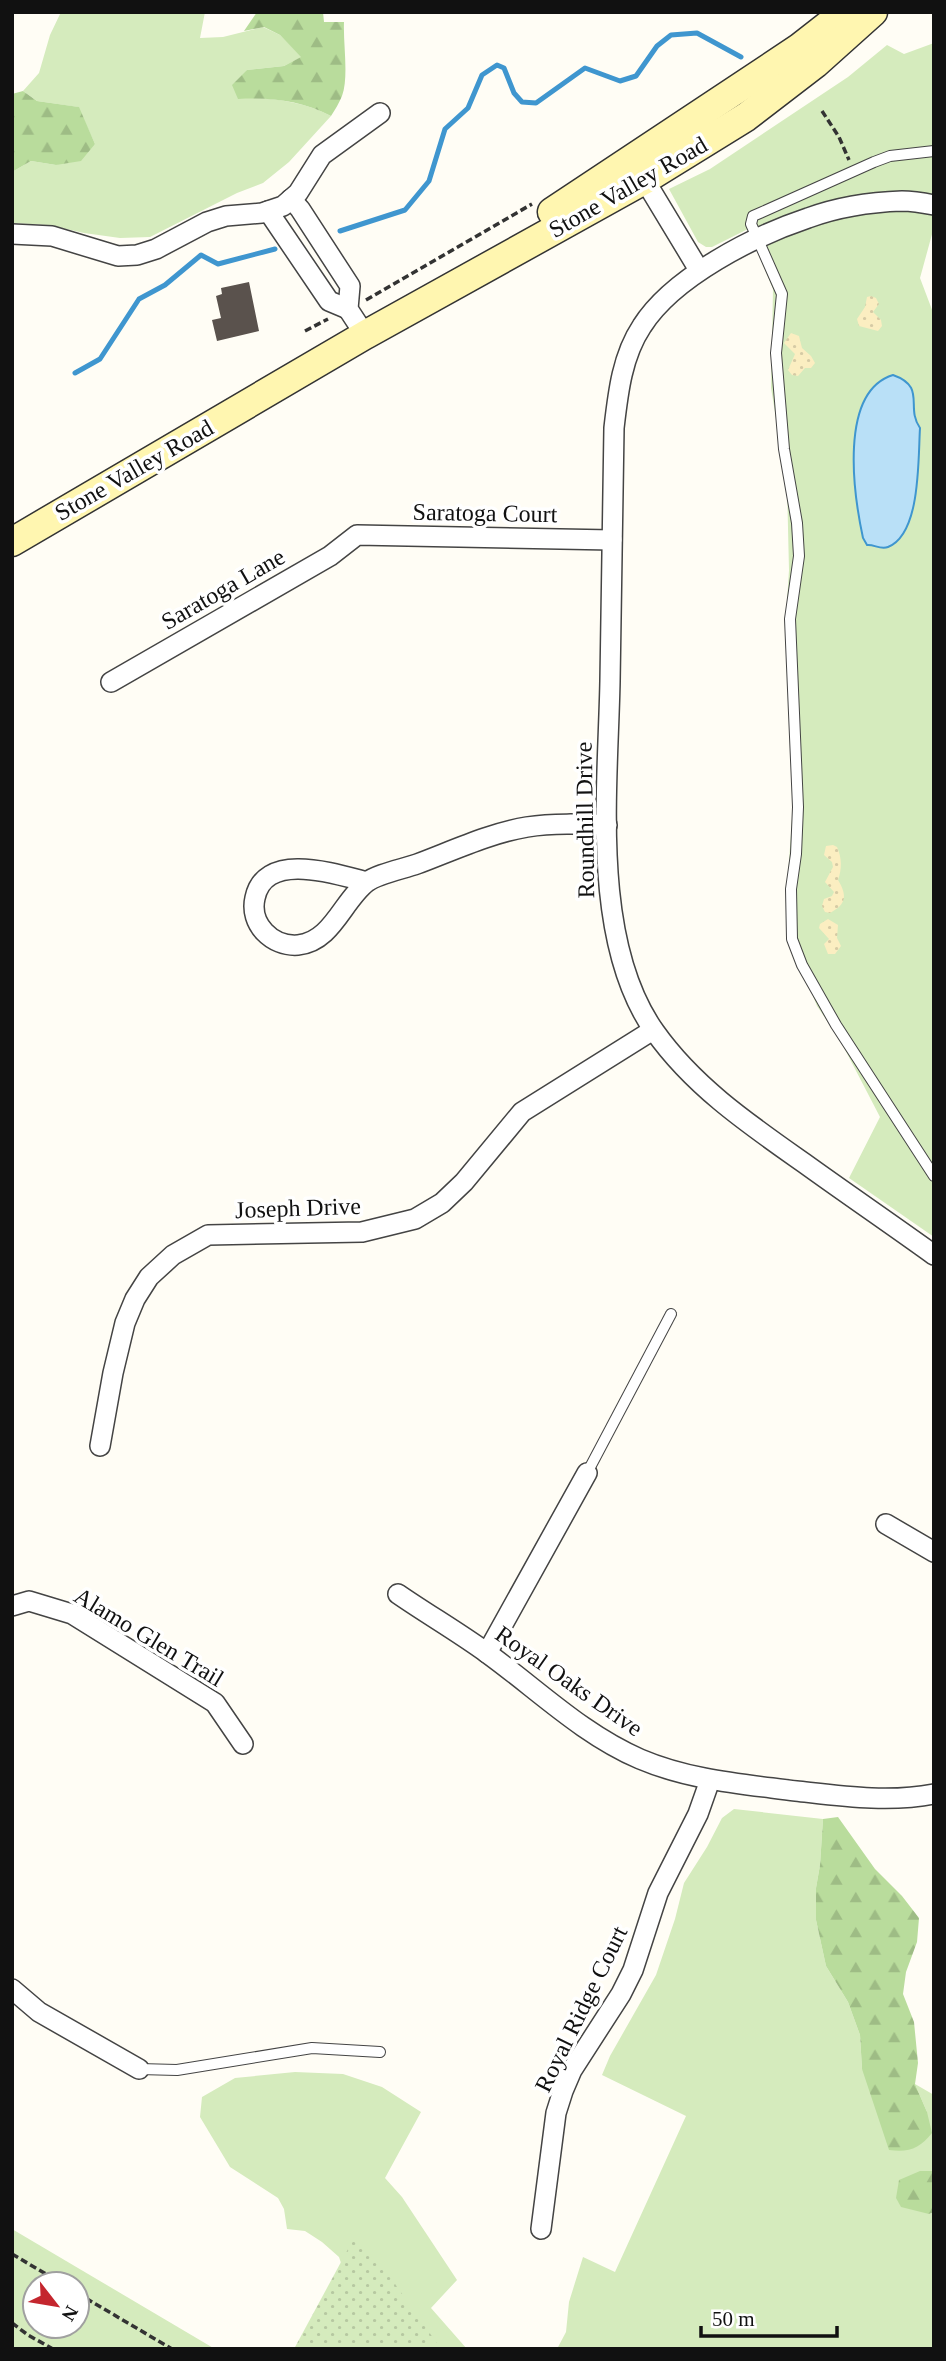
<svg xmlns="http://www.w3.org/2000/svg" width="946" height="2361" font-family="Georgia,serif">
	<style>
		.grass { fill: #d5ebbd; fill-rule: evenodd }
		.forest { fill: url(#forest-firs) }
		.sand { fill: url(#sand-dots) }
		.park { fill: url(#park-dots) }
		.water { fill: #b9e0f7; stroke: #3f96cf; stroke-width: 2 }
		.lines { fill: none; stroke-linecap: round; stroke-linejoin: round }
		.stream { stroke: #3f96cf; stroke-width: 5 }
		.building { fill: #5a524d }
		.lane-casing { stroke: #444; stroke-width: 12 }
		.street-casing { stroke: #444; stroke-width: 22 }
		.secondary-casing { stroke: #333; stroke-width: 31 }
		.path { stroke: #333; stroke-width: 3.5; stroke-dasharray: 7 3.5; stroke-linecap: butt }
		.lane { stroke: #fff; stroke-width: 10 }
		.street { stroke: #fff; stroke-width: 19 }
		.secondary { stroke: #fff6b0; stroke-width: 28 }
		.labels { text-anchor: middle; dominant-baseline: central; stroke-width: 7; stroke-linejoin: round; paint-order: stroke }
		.street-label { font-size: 24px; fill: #111; stroke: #fff }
	</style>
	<defs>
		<pattern id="forest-firs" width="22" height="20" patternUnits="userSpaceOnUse" patternTransform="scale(1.75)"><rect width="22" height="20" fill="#b9dc9c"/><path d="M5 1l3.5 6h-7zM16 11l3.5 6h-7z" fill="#9ebc85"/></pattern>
		<pattern id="sand-dots" width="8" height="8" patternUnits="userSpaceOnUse" patternTransform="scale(1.75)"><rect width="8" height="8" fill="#fbeec1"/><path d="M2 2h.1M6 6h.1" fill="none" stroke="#d6cba5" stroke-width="1.8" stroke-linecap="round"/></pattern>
		<pattern id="park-dots" width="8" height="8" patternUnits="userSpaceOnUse" patternTransform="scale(1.75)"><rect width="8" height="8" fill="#d5ebbd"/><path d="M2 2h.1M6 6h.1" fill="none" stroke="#b6c8a1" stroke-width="1.8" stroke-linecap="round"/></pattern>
	</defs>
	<rect width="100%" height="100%" fill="#fffdf5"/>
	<g class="grass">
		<path d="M61,12H205L200,38L223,37L263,27L280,35L302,57L284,66L247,70L238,98C269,97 303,101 331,116L289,162L263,183L237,193L150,237L120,238L84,233L49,225L12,223V172L31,161L56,165L95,144L78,107L37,101L23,91L39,73L50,35Z"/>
		<path d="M934,43V227L920,278L934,315V1237L849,1178L880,1117L840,1040L817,1006L787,932L788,875L795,777L785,635L789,570L787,485L771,388L773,289L748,229L712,247H706L698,242L669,189L710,169L848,77L887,45L904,54Z"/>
		<path d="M734,1809L823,1819L820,1865L816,1888V1920L826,1966L848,2002L860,2035L862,2069L927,2112L915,2084L934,2095V2171H920L929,2214L934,2212V2349H557L566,2332L569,2302L583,2257L615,2272L686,2116L602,2075L610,2056L656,1975L675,1919L684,1883L707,1847L722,1818Z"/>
		<path d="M295,2072L343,2074L382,2087L421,2112L385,2178L402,2197L457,2280L431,2308L467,2349H341L345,2275L339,2257L322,2242L305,2231L287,2229L284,2209L278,2198L230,2167L200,2117L202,2097L235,2078Z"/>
		<path d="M12,2229L215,2349H12ZM77,2284V2326H35V2284Z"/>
	</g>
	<g class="forest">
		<path d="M257,12H323L324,22H344C343,44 349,77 342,96C339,103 335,110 331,116C303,101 269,97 238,99L232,85L247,70L284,66L301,57L280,35L264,27L244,31Z"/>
		<path d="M23,91L37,101L79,107L95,144L81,161L56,165L31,161L12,172V94Z"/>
		<path d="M838,1817L875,1869L902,1896L919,1918L917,1942L906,1972L903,1994L914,2022L918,2063L915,2084L927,2112L932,2133C920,2148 909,2153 889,2150L862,2069L860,2035L848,2002L826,1966L816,1920V1888L820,1865L823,1819Z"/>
		<path d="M920,2171H934V2212L929,2214L901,2207L896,2198L899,2180Z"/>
	</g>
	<g class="sand">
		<path d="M871,296L876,298L879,304L873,312L881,320L882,326L878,331L859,326L857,319L865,307L867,297Z"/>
		<path d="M791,333L799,336L802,348L811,356L815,363L811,368H805L798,376L792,375L788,370L795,354L784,343Z"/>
		<path d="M833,845L837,847C842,858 842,869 838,880C847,895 847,904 830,913L825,912L822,906L824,899L832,896L834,892L825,882L833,867L832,862L824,855L826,846Z"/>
		<path d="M828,919L838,925L837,938L841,946L835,954H828L824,944L829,939L819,928L820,924Z"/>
	</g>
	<path class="park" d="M354,2238L369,2247L441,2349H294Z"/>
	<path class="water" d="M893,375C927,387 905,407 920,428C918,459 921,534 888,547C880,550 874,544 867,545L863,538C854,496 838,392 893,375Z"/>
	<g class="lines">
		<g class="stream">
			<path d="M340,231L405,210L429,181L445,129L468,108L482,75L497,65L504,68L514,93L522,102L536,103L585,68L620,81L636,76L657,46L671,35L697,33L741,57"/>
			<path d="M75,373L100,359L139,299L165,285L201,255L218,264L275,249"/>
		</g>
	</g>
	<path class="building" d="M249,282L259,331L217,341L212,320L221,318L216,296L222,294L221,288Z"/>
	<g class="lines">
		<g class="lane-casing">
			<g id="lane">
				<path d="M934,151L890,156L874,162L760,213L753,216L751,224L782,294L776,353L784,449L797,523L799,556L790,619L798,807L796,854L791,889L792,939L802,965L836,1025L934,1176"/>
				<path d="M587,1473L671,1314"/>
				<path d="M139,2069L177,2070L312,2048L380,2052"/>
			</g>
		</g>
		<g class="street-casing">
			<g id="street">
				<path d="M638,169L699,270"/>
				<path d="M291,199L300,209L350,286L348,309L365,335"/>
				<path d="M934,205C924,203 913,201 902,201C871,202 838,207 808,218C754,236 673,277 642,326C622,356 618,393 614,428C613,512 611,597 610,681C608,788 590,941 655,1032C694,1087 750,1125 804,1163C847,1194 891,1224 934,1255"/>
				<path d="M268,211L329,301L348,309"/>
				<path d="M12,234L52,236L118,256L137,255L156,249L207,222L226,216L262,213L283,206L298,193L322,155L380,113"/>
				<path d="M111,682L330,556L357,535L612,540"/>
				<path d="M367,882C336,874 265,850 255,898C249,924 272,947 298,945C332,942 343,900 367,882C377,874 403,869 417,864C452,851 490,833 527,827C553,823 581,824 607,825"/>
				<path d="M100,1446L113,1373L125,1323L135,1299L149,1277L173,1255L208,1235L362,1232L415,1219L442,1203L464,1182L522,1112L653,1030"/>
				<path d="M886,1524L934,1552"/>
				<path d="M398,1594C427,1614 458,1632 487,1653C537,1689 582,1734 640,1759C689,1780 743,1784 796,1791C841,1796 888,1803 934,1794"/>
				<path d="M12,1606L29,1601L72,1614L215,1703L243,1744"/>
				<path d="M487,1653L587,1473"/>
				<path d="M12,1989L39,2012L139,2069"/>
				<path d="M541,2229L556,2113L563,2091L572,2070L621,1994L633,1970L658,1893L698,1814L710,1780"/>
			</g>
		</g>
		<g class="secondary-casing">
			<g id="secondary">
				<path d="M552,212L799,48L845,12"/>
				<path d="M12,542L365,335L644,180L746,117L815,64L873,12"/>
			</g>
		</g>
		<g class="path">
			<path d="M822,111L839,137L849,160"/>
			<path d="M366,300L532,204"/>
			<path d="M305,331L328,319"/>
			<path d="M12,2254L63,2284"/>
			<path d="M77,2293L172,2349"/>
			<path d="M12,2323L28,2335L53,2349"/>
		</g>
		<use href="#lane" class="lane"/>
		<use href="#street" class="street"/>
		<use href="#secondary" class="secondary"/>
	</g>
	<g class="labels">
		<g class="street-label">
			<text transform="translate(628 187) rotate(-30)">Stone Valley Road</text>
			<text transform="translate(134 470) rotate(-30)">Stone Valley Road</text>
			<text transform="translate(485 513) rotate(1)">Saratoga Court</text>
			<text transform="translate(223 589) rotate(-30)">Saratoga Lane</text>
			<text transform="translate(585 820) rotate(-91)">Roundhill Drive</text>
			<text transform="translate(298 1208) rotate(-2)">Joseph Drive</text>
			<text transform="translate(149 1637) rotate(31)">Alamo Glen Trail</text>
			<text transform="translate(569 1681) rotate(35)">Royal Oaks Drive</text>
			<text transform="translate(581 2009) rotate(-64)">Royal Ridge Court</text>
		</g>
	</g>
	<rect width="946" height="2361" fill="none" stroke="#111111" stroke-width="28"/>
	<g transform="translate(56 2305) rotate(121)"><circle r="33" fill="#ffffff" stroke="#a0a0a0" stroke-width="2"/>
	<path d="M0-5L12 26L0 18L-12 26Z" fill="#c4262e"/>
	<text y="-10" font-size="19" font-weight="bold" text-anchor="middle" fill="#111111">N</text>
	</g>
	<path d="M701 2326v10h136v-10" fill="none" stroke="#111111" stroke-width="3.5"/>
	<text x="712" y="2326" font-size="21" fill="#111111" stroke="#ffffff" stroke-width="5" paint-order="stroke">50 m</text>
</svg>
